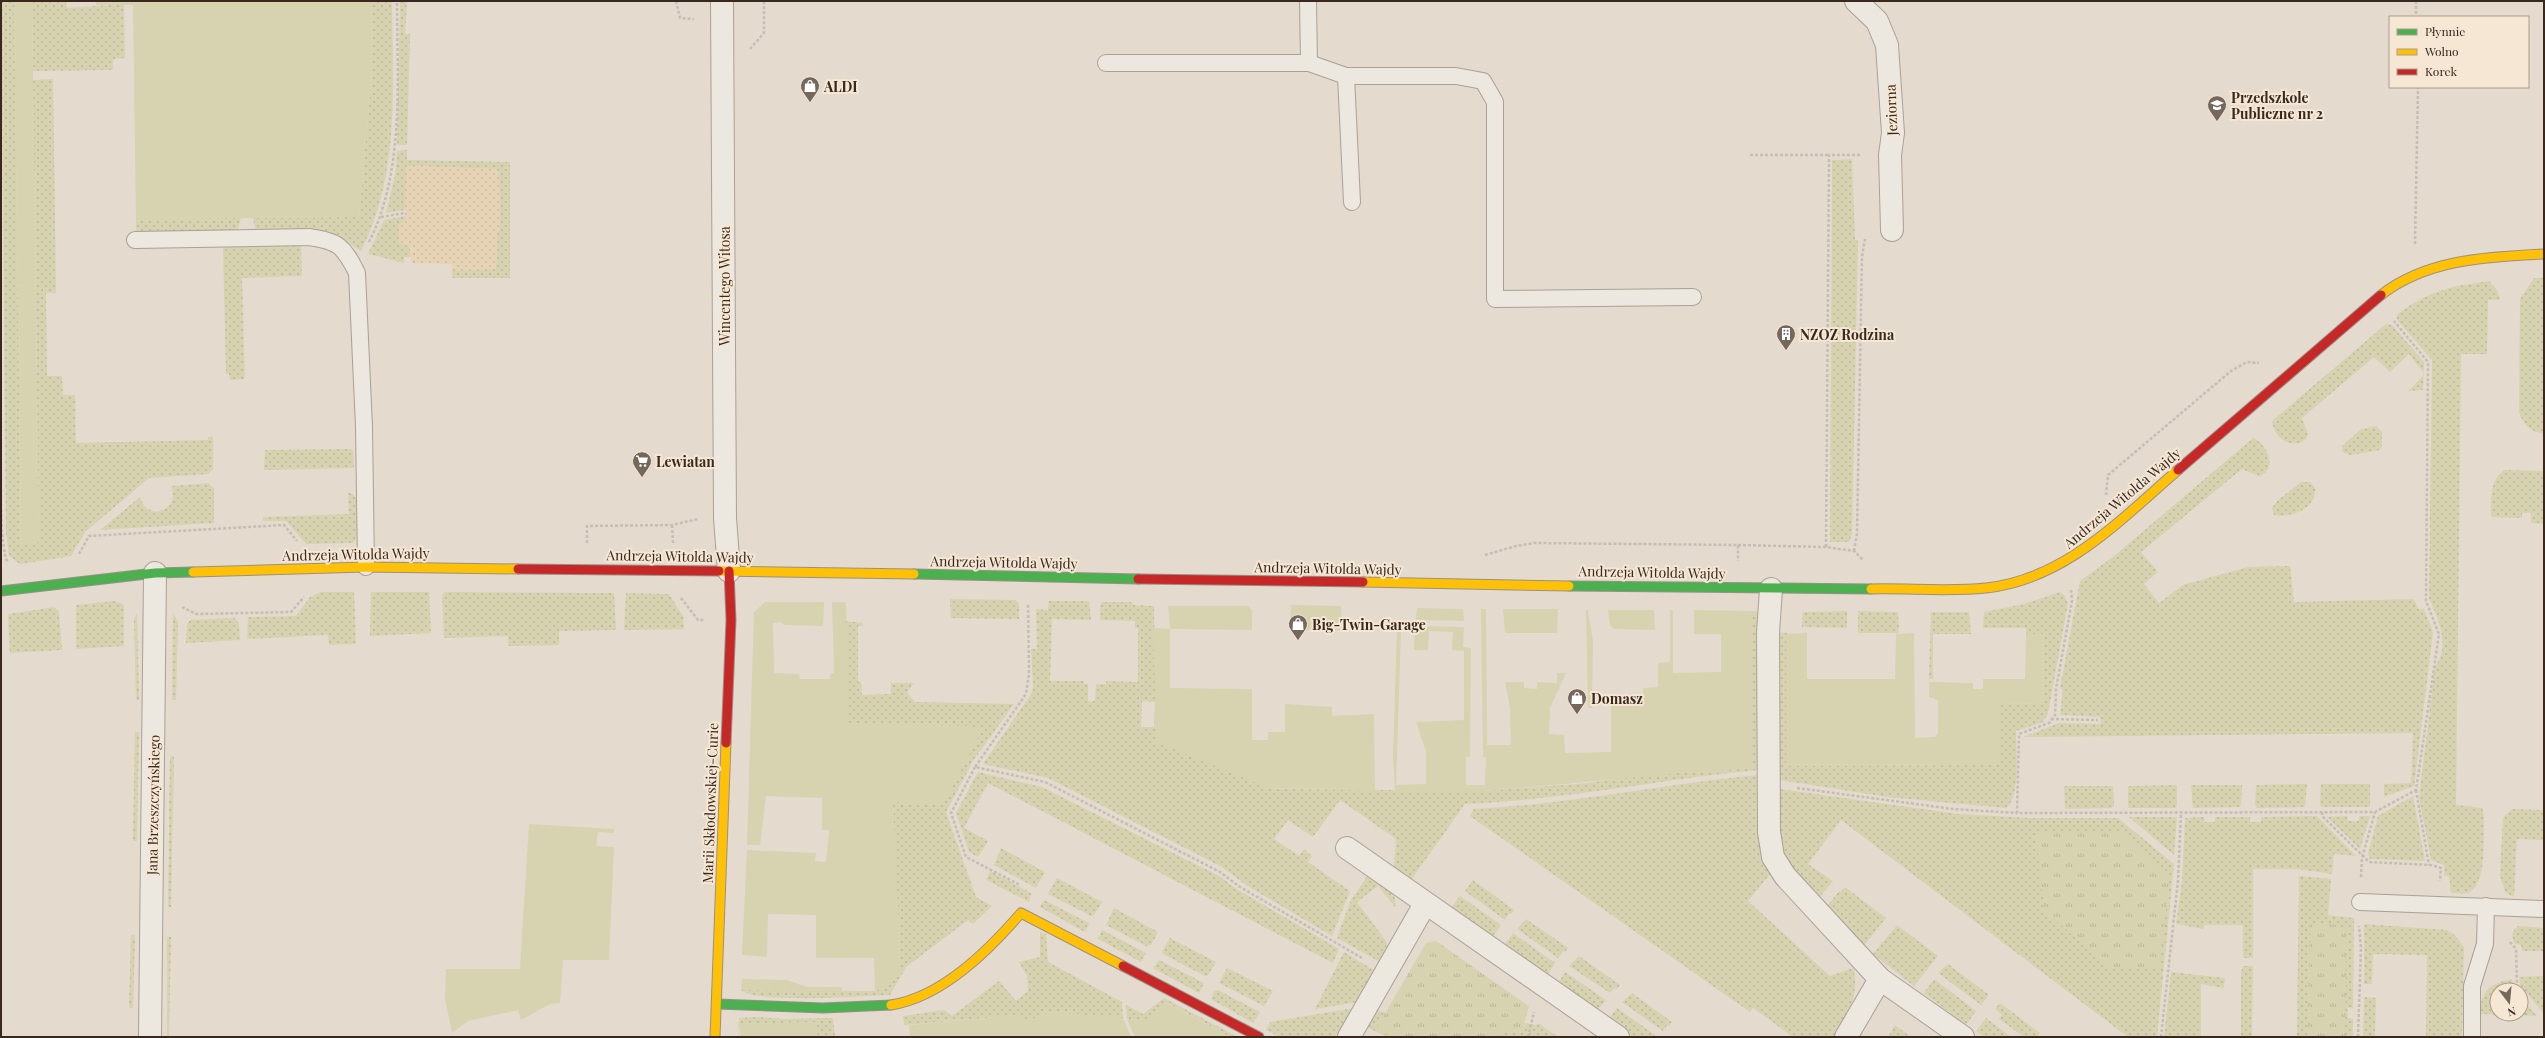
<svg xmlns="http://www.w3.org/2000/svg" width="2545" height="1038" font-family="'Playfair Display',serif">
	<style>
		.grass { fill: url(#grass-dots); fill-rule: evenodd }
		.sand { fill: url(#sand-dots) }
		.park { fill: url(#park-tufts) }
		.garden { fill: #d7d2b0 }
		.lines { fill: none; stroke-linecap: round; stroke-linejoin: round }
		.lane-casing { stroke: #aaa096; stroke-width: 18 }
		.street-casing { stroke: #aaa096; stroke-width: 24 }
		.fast-casing { stroke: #999087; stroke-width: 11 }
		.slow-casing { stroke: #999087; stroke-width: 11 }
		.jam-casing { stroke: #999087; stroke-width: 11 }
		.path { stroke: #c5bdb6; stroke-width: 2.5; stroke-dasharray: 3 2; stroke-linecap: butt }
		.lane { stroke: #ece7df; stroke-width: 16 }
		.street { stroke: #ece7df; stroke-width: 22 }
		.fast { stroke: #4caf50; stroke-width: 9 }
		.slow { stroke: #ffc107; stroke-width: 9 }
		.jam { stroke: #c62828; stroke-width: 9 }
		.labels { text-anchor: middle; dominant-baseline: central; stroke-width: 4; stroke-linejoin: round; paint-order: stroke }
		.poi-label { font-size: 14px; font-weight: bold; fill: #39281e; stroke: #f6e7d4; text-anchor: start }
		.street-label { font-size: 14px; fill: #39281e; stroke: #f6e7d4 }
	</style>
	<defs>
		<pattern id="grass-dots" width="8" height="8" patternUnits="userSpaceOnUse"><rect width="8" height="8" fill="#d7d2b0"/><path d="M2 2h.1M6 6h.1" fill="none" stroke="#b9b497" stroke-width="1.8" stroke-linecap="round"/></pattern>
		<pattern id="sand-dots" width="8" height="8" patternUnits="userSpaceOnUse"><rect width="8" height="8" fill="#e7d3b5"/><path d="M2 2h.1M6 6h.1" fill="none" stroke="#c7b59b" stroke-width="1.8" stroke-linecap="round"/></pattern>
		<pattern id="park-tufts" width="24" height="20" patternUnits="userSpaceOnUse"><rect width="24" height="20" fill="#d7d2b0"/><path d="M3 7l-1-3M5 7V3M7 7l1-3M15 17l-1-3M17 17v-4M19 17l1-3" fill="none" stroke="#b9b497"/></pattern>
	</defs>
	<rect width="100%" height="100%" fill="#e4dbce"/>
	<g class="grass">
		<path d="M1,1H14L21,544L39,542L33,80L53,79L56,293H46L47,376H62L63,395H75L76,443L208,440V437L213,436V469L208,474L149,478L85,532L71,556L20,564L9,556L6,533Z"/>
		<path d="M32,1H66L67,8L124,4L125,58L113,59V70L33,71Z"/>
		<path d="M371,1H392C393,85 400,174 361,251C331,229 292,234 256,232L253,218L359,217L372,72Z"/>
		<path d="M400,1H407L405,34H410L407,145H397Z"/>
		<path d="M407,150V160L510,162V278H452V271L496,269L497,232L500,229L499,169L407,166L405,210L386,213L395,175L397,151Z"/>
		<path d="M1852,159L1855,240H1858L1852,534L1849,542H1830L1832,160Z"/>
		<path d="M405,216L411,257H404V263L368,254L384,220Z"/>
		<path d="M241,218L237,232L136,233V219Z"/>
		<path d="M301,246L302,276L242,278L245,379L230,380L229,374H226L223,249L226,247Z"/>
		<path d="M2534,278H2544V433C2530,433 2524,424 2519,413L2520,299Z"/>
		<path d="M2489,281L2497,290L2500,300H2488L2487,354H2461L2456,805L2482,808L2484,816C2483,835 2488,887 2467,893C2462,894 2456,893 2451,893L2449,876H2444V865L2431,860L2419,797L2435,667C2451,645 2438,620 2429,598L2432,360L2397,320V315C2427,291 2452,286 2489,281Z"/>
		<path d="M2386,324L2392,325L2424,362L2423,390L2408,391L2423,376V372L2409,354L2390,372L2374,357L2302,418L2308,434L2305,440C2289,450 2274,437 2272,421Z"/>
		<path d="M2376,426L2382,432V445L2380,450L2351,455L2342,452V446L2361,429Z"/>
		<path d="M2253,438C2267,443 2279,470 2259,476L2242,469L2141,552L2158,572L2144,584L2159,603L2183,585L2248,567L2290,566L2294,602L2414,599L2418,609H2424L2433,632L2414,786L2384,797V784L2411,783L2413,733L2023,737L2059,723L2101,724L2100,717L2060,715L2063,690L2060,688L2080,581L2113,557Z"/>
		<path d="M265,450L350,449L353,450L354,468L264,470Z"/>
		<path d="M2504,470L2544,471V524L2531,523V513H2522V518L2491,517C2491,500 2489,481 2504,470Z"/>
		<path d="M2301,482H2310L2315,488C2317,509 2291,518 2274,515L2272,508L2277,501Z"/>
		<path d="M208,483L214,488V523L100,530L140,497C146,522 181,512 171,486Z"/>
		<path d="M348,492L354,495C361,504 361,535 353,543L306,544L286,521H263V517L349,514Z"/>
		<path d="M321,592H354L356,644L329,645L328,635L247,639L248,617L296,616L310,597Z"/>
		<path d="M371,592H429L431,633L370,636Z"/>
		<path d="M444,592L614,593L616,630L559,631V645L508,646V636L444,638L442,596Z"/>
		<path d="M2060,592L2064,595L2068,603L2048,714L2043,722L2016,731C2016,749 2021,797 2006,808L1887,797L1780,780L1779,632L1787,633L1786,766L1999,765V704L2045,703V634H2026V628H1983L1984,612L2024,604Z"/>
		<path d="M626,593L669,594L683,616L684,629L624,630Z"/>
		<path d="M950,599L1016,600L1019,604V619L951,618Z"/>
		<path d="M114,601L121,603L124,606V646L76,649V605Z"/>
		<path d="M1049,601H1089L1091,620L1052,619L1050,681H1084V684H1088V701H1095L1096,684H1106V681L1138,682V628H1135V621L1100,620V606L1102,602H1132L1133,605L1154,606L1156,742L1276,789L1485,791L1588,783L1675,771H1689L1691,773L1752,768V611H1757L1759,770C1661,779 1564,800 1465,804L1411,880L1394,868L1396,839L1340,800L1313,837L1288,820L1274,839L1299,856L1304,849L1312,856L1308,862L1350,891L1332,936L1246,885L1222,867L1048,778L983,764L1031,694L1033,687L1031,649H1037L1036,609L1048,610ZM1142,701L1155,702L1154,727H1141Z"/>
		<path d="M54,607L59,612L62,650L10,653L8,614Z"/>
		<path d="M1847,611V628L1802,627L1803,612Z"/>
		<path d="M1858,611L1898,612L1899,633H1858Z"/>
		<path d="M1931,612H1969L1971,634H1933V679H1929Z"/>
		<path d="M137,613L139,700H136L134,620Z"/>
		<path d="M173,614L178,621L176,700H172Z"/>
		<path d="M235,618L239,624L240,640L186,643L187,624L190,620Z"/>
		<path d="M846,621L863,623V626H858V682H861L862,695L891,694V683H914L907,692L915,702L1014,704L973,761L946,812L976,897L992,906L973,924L968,920L906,967L890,995C866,996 754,1004 741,990L875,991L885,988L896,877L893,801L982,732L970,726L848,725Z"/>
		<path d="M135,732H139L137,841H133Z"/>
		<path d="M170,756H174L171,907H168Z"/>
		<path d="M978,772L1042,787L1219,876L1235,888L1339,949L1333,963L988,783L964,828L988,841L978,857L969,852L956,813Z"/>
		<path d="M1759,775L1771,873L1748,901L1830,976L1853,968C1860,994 1848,1014 1836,1037H1793L1753,1008L1750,1012L1470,816L1474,809C1570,804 1664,784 1759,775Z"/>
		<path d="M2307,784L2305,807L2257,808L2255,805L2256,785Z"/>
		<path d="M2321,784H2370V805L2368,807H2322L2320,805Z"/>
		<path d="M2177,785V806L2175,808H2129L2128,806V786Z"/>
		<path d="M2191,785H2242L2241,805L2240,807L2193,808Z"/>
		<path d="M2064,786H2113L2114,806L2112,808L2065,809Z"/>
		<path d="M1780,789L1958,814L2030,818H2118L2174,864L2157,1037H2128L1841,820L1808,864L1833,881L1818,899L1784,857L1780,843Z"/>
		<path d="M2413,796L2425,861L2370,859L2368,854L2378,816Z"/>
		<path d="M2512,809L2544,810V840L2517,839L2514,897L2505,892L2500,876L2503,818Z"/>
		<path d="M2317,816L2356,856L2334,854L2332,874L2298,869H2253V958H2243V925H2204V929L2176,924L2182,882L2185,818L2204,817L2205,822H2215V817H2250V822H2261V817Z"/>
		<path d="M2347,816L2348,821H2359V816H2370L2360,849L2327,817Z"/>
		<path d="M2129,817H2177L2174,855Z"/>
		<path d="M1001,848L1045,872L1036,888L994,865Z"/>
		<path d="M990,871L1031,893L1029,902L986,880Z"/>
		<path d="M1368,875C1378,882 1400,893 1395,907L1378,886L1357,902L1386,941L1387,950L1380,962L1337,938L1350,902Z"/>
		<path d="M2299,876L2331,879L2328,915L2354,918L2353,1008L2348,1007V1018L2353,1019V1037H2297Z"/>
		<path d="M1057,878L1102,902L1094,915L1091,916L1048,894Z"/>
		<path d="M1473,880L1514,910L1511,914L1510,913L1505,920L1465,891Z"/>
		<path d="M1845,887L1886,918L1863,947L1826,908L1839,891L1841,892Z"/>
		<path d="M1460,896L1501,925L1492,938L1451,908Z"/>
		<path d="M1044,900L1089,923L1085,932L1040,907Z"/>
		<path d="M1114,908L1158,932L1151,945L1146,946L1106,925Z"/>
		<path d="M1526,919L1568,948L1565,952L1563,951L1558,958L1517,929Z"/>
		<path d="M2364,924L2447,930L2455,935L2464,947L2462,1037H2426L2427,955L2373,954L2372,984H2364Z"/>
		<path d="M1897,925L1938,956L1914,986L1873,954Z"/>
		<path d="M2518,926L2544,928V951H2522L2521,945L2515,944C2511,938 2511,931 2518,926Z"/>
		<path d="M1102,930L1146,953L1141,962L1098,939Z"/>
		<path d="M1040,932L1046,934L1048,962L1122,1002L1123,1018L1048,1012L1041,1018L1024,1019L1019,1015L904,1025L903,1016L944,1010L952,1016L999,981L1016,1001L1028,991L1027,976L1019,962L1040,957Z"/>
		<path d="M1513,933L1555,963L1547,976L1504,946Z"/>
		<path d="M131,935H135L133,1008H129Z"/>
		<path d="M167,937H171L169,1036H167Z"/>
		<path d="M1170,938L1216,962L1208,975L1205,976L1163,954L1162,951Z"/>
		<path d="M1344,952L1375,971L1358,1002L1315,1009Z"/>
		<path d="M1579,956L1620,985L1617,989L1614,988L1610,993L1569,966Z"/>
		<path d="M1159,960L1204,983L1199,993L1153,968Z"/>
		<path d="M1948,964L1989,995L1981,1005L1938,973Z"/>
		<path d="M2243,966H2253L2252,1037H2241V972Z"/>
		<path d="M1227,968L1273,991L1264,1006L1219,983Z"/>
		<path d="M1565,972L1606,1000L1597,1011L1558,983Z"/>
		<path d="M2171,972L2225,978L2224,988L2201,984V1037H2164Z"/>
		<path d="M2544,976V1014L2520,985L2519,977Z"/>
		<path d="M1934,979L1976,1011L1966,1025L1924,993Z"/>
		<path d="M2512,979L2515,990H2497V1014H2521V998L2537,1016L2480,1014C2481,990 2489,984 2512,979Z"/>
		<path d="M1218,990L1260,1012L1253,1023L1211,999L1214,991Z"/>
		<path d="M1632,993L1672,1022L1669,1026L1667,1025L1663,1031L1622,1002Z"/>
		<path d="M2364,997L2376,998L2375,1037H2363Z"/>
		<path d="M1164,998L1238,1037H1230L1166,1002L1146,1019H1127L1126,1005L1143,1014Z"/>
		<path d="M2000,1003L2040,1033L2037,1037H2024L1999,1019L2002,1015L1995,1009Z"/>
		<path d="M1355,1008L1340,1032L1334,1037H1280L1266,1030L1270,1022Z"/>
		<path d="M1617,1008L1658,1037H1633L1608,1020Z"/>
		<path d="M1376,1010L1386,1013L1376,1029L1392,1037H1387L1367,1027Z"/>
		<path d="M757,1017L785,1019L833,1018L835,1037H818L815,1022L740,1024L738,1037L739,1018Z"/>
		<path d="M1986,1018L2011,1037H1984L1976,1031Z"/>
		<path d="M1524,1023L1537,1025L1538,1023L1558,1037H1485L1522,1030Z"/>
		<path d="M1895,1025L1911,1037H1888Z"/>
	</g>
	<path class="sand" d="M406,166L499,169L500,229L497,232L496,269L452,271V264L411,263V247L399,243V225L405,220Z"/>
	<g class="park">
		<path d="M2036,833H2122L2170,874L2160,969L2108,967L2044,910Z"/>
		<path d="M2319,923L2338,925L2347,929L2345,1037H2307L2310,925Z"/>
		<path d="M1436,941L1529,1006L1522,1030L1485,1037H1392L1376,1029L1426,943Z"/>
	</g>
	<g class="garden">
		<path d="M14,1H32L39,542L21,544Z"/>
		<path d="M96,1H371L372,72L359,217L136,219L133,5H96Z"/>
		<path d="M765,602H824L823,626L784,625L781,622L773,623L774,673L799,674L800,679H830V674L834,673L832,602H846L849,725L970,726L982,731L943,805L893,802L901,968L885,988L875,991L874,958H816V915L768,914L767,957L742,955L747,850L816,853L815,861L826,862L829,830H822V798L766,796L760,845H747L754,612Z"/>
		<path d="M1291,605L1341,606L1342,630H1290Z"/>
		<path d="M1168,606H1248L1252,610V630L1170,629V688L1252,689V740H1268V732H1285V704L1332,707V716L1374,714L1375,791L1268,788L1156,742L1153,628L1170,629Z"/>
		<path d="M1417,608L1463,609L1464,621L1416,620Z"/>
		<path d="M1481,609H1486L1487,745H1511L1510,708L1505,682H1524V688L1537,689V682L1557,683V673H1566L1550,708L1549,734L1564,735L1565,753L1611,752V703L1624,695L1643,694V688L1658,687V663L1670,662V610H1673V673L1721,672V634H1694V610L1752,611L1753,768L1690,773L1689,771H1675L1673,774L1485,791H1395L1393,756L1397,630H1401L1396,785L1426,784V751L1416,722L1464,720V651L1452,650L1453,632L1429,631L1428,650H1414L1415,626L1464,627L1463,647L1471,648L1470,757H1466V785H1485L1486,757H1483Z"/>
		<path d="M1503,609H1558L1557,633H1505Z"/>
		<path d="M1586,610H1588L1593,642L1592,708H1588Z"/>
		<path d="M1608,610H1654L1655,630L1614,629L1610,625Z"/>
		<path d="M1807,633V679H1895L1896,634L1914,633L1915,738L1935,737L1938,733V700L1929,697V682L1973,683V689H1983V679H2025L2026,634H2045V703L1999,704V765L1786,766V634Z"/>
		<path d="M529,824L614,829V833L598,832L596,846L614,847L609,960H563L560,1003L550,1004L521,1020L518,1010L468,1021L452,1033L445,998L446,969H520Z"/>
		<path d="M742,979L787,980L808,987H842L841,991L741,990Z"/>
		<path d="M1165,1002L1230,1037H1135L1127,1019H1146Z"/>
		<path d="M1048,1012L1123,1018L1131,1037H910L909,1025L1019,1015L1024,1019L1041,1018Z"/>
		<path d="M815,1022L818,1037H740V1024Z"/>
	</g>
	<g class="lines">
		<g class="lane-casing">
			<g id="lane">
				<path d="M1106,63H1309L1308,1"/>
				<path d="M1309,63L1346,76"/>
				<path d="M1352,202L1346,76H1456L1483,81L1495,102V299L1693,297"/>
				<path d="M135,240L309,237C339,241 344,247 357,273L364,427L366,567"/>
				<path d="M2360,902L2544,909"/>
				<path d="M2472,1037V986L2485,944L2486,906"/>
			</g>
		</g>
		<g class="street-casing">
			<g id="street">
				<path d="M722,1L725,518L729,571"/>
				<path d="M1856,1L1877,21L1887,45L1893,133L1890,155L1892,230"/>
				<path d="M1771,589L1768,633L1769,832L1773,857L1785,876L1880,979L1963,1037"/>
				<path d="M1347,848L1618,1037"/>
				<path d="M150,1037L155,573"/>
				<path d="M1349,1037L1425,904"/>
				<path d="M1846,1037L1880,979"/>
			</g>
		</g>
		<g class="fast-casing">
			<g id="fast">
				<path d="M914,574L1138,579"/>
				<path d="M1569,586L1871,589"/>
				<path d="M1,591L155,573L193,572"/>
				<path d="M717,1004L823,1008L891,1005"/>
			</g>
		</g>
		<g class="slow-casing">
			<g id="slow">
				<path d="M2381,295C2427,259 2487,257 2544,254"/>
				<path d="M719,571L914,574"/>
				<path d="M193,572L366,567L518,569"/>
				<path d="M1363,582L1569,586"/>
				<path d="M1871,589C1909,588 1949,592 1986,588C2066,579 2121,519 2178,470"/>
				<path d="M891,1005C942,997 988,951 1021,913L1123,966"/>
				<path d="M715,1037L726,743"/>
			</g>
		</g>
		<g class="jam-casing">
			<g id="jam">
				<path d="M2178,470L2381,295"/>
				<path d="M518,569L719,571"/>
				<path d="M1138,579L1363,582"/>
				<path d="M726,743L731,620L729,571"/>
				<path d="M1123,966L1259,1037"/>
			</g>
		</g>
		<g class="path">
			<path d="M676,1L680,18L694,19"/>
			<path d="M2416,1V17"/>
			<path d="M750,49L764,33V1"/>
			<path d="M1750,155H1829"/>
			<path d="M381,217L405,213"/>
			<path d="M369,242C405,171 397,79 397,1"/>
			<path d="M2415,244L2418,87"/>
			<path d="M1,474C1,493 0,549 8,563"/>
			<path d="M2106,495L2108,475L2231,371L2247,362L2259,363"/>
			<path d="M672,525L673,543"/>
			<path d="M587,543V526L672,525L698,519"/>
			<path d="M1738,545L1826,547L1854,551L1863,560"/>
			<path d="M1826,547L1829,155H1862"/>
			<path d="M1854,551L1857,533L1862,256L1865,239"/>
			<path d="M79,554L89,536L284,525L297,541"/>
			<path d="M1485,555L1516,546L1534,543L1738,545V561"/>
			<path d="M2071,590L2072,601L2056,689L2055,715L2049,723L2019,734L2017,813L2375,812L2416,790L2439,634L2426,601L2428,362L2394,321"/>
			<path d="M681,598L698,620H704"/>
			<path d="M1028,605L1029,674L1026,694L975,767L1045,782L1220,872L1240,887L1362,958"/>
			<path d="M182,607L196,614L291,612L304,597"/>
			<path d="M2051,719L2098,720"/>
			<path d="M975,767L951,813L966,857L1020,885"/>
			<path d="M1797,788L1953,809L2017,813"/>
			<path d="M2416,790L2429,865"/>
			<path d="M2322,812V816L2369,862L2431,865L2441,868L2440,881"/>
			<path d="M2361,877L2362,858L2375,812"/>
			<path d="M2510,942L2516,949L2517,985"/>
			<path d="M1528,1037L1534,1012"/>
			<path d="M2161,1037L2178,881L2181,813"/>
			<path d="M2358,1037L2361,948L2359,926"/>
		</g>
		<use href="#lane" class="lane"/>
		<use href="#street" class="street"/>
		<use href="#fast" class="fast"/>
		<use href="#slow" class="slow"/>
		<use href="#jam" class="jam"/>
	</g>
	<defs>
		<g id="shop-pin" transform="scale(1)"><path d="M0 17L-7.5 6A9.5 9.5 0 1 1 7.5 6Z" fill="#75675c" stroke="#f6e7d4"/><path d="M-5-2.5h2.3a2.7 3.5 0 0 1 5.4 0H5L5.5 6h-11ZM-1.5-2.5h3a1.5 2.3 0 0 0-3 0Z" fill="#fff"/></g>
		<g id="school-pin" transform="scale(1)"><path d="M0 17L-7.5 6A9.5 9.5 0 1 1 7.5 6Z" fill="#75675c" stroke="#f6e7d4"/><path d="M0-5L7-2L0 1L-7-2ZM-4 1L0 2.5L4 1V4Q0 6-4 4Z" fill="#fff"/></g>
		<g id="building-pin" transform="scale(1)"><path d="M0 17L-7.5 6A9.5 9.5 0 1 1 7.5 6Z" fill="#75675c" stroke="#f6e7d4"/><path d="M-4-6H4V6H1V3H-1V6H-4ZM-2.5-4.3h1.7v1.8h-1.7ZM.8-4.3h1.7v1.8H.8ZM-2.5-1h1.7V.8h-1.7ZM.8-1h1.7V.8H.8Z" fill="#fff"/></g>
		<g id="supermarket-pin" transform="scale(1)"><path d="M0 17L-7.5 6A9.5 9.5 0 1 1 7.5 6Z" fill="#75675c" stroke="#f6e7d4"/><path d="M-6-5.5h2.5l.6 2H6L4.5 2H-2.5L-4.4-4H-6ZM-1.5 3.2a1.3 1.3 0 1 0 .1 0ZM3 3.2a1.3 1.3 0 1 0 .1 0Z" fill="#fff"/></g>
	</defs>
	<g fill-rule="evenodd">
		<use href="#shop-pin" x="810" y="86"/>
		<use href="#school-pin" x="2217" y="105"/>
		<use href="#building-pin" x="1786" y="334"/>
		<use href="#supermarket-pin" x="642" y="461"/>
		<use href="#shop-pin" x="1298" y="624"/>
		<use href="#shop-pin" x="1577" y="698"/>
	</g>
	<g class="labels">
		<g class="poi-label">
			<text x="824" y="86">ALDI</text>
			<text x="2231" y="97">Przedszkole<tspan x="2231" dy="16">Publiczne nr 2</tspan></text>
			<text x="1800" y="334">NZOZ Rodzina</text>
			<text x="656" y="461">Lewiatan</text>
			<text x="1312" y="624">Big-Twin-Garage</text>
			<text x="1591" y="698">Domasz</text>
		</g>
		<g class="street-label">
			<text transform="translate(1891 110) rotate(-92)">Jeziorna</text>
			<text transform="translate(724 286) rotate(-90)">Wincentego Witosa</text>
			<text transform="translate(2122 498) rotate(-40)">Andrzeja Witolda Wajdy</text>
			<text transform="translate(356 554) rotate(-1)">Andrzeja Witolda Wajdy</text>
			<text transform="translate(680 556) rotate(1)">Andrzeja Witolda Wajdy</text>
			<text transform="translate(1004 562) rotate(1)">Andrzeja Witolda Wajdy</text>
			<text transform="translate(1328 568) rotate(1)">Andrzeja Witolda Wajdy</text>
			<text transform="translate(1652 572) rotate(1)">Andrzeja Witolda Wajdy</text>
			<text transform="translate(710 803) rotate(-88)">Marii Skłodowskiej-Curie</text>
			<text transform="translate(153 805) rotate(-89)">Jana Brzeszczyńskiego</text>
		</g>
	</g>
	<rect width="2545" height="1038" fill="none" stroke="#39281e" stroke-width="4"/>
	<rect x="2389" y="16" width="140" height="72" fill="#f6e7d4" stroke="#aa9b8b"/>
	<rect x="2397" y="29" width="20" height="6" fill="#4caf50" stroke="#aa9b8b"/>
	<text x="2425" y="36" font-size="12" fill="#39281e">Płynnie</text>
	<rect x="2397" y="49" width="20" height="6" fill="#ffc107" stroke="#aa9b8b"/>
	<text x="2425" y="56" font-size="12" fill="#39281e">Wolno</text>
	<rect x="2397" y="69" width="20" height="6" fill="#c62828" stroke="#aa9b8b"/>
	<text x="2425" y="76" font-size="12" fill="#39281e">Korek</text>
	<g transform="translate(2509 1002) rotate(164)"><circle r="19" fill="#f6e7d4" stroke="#aa9b8b"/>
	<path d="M0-3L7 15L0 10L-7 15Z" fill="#75675c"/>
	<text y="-6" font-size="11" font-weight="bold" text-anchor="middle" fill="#39281e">N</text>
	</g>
</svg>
